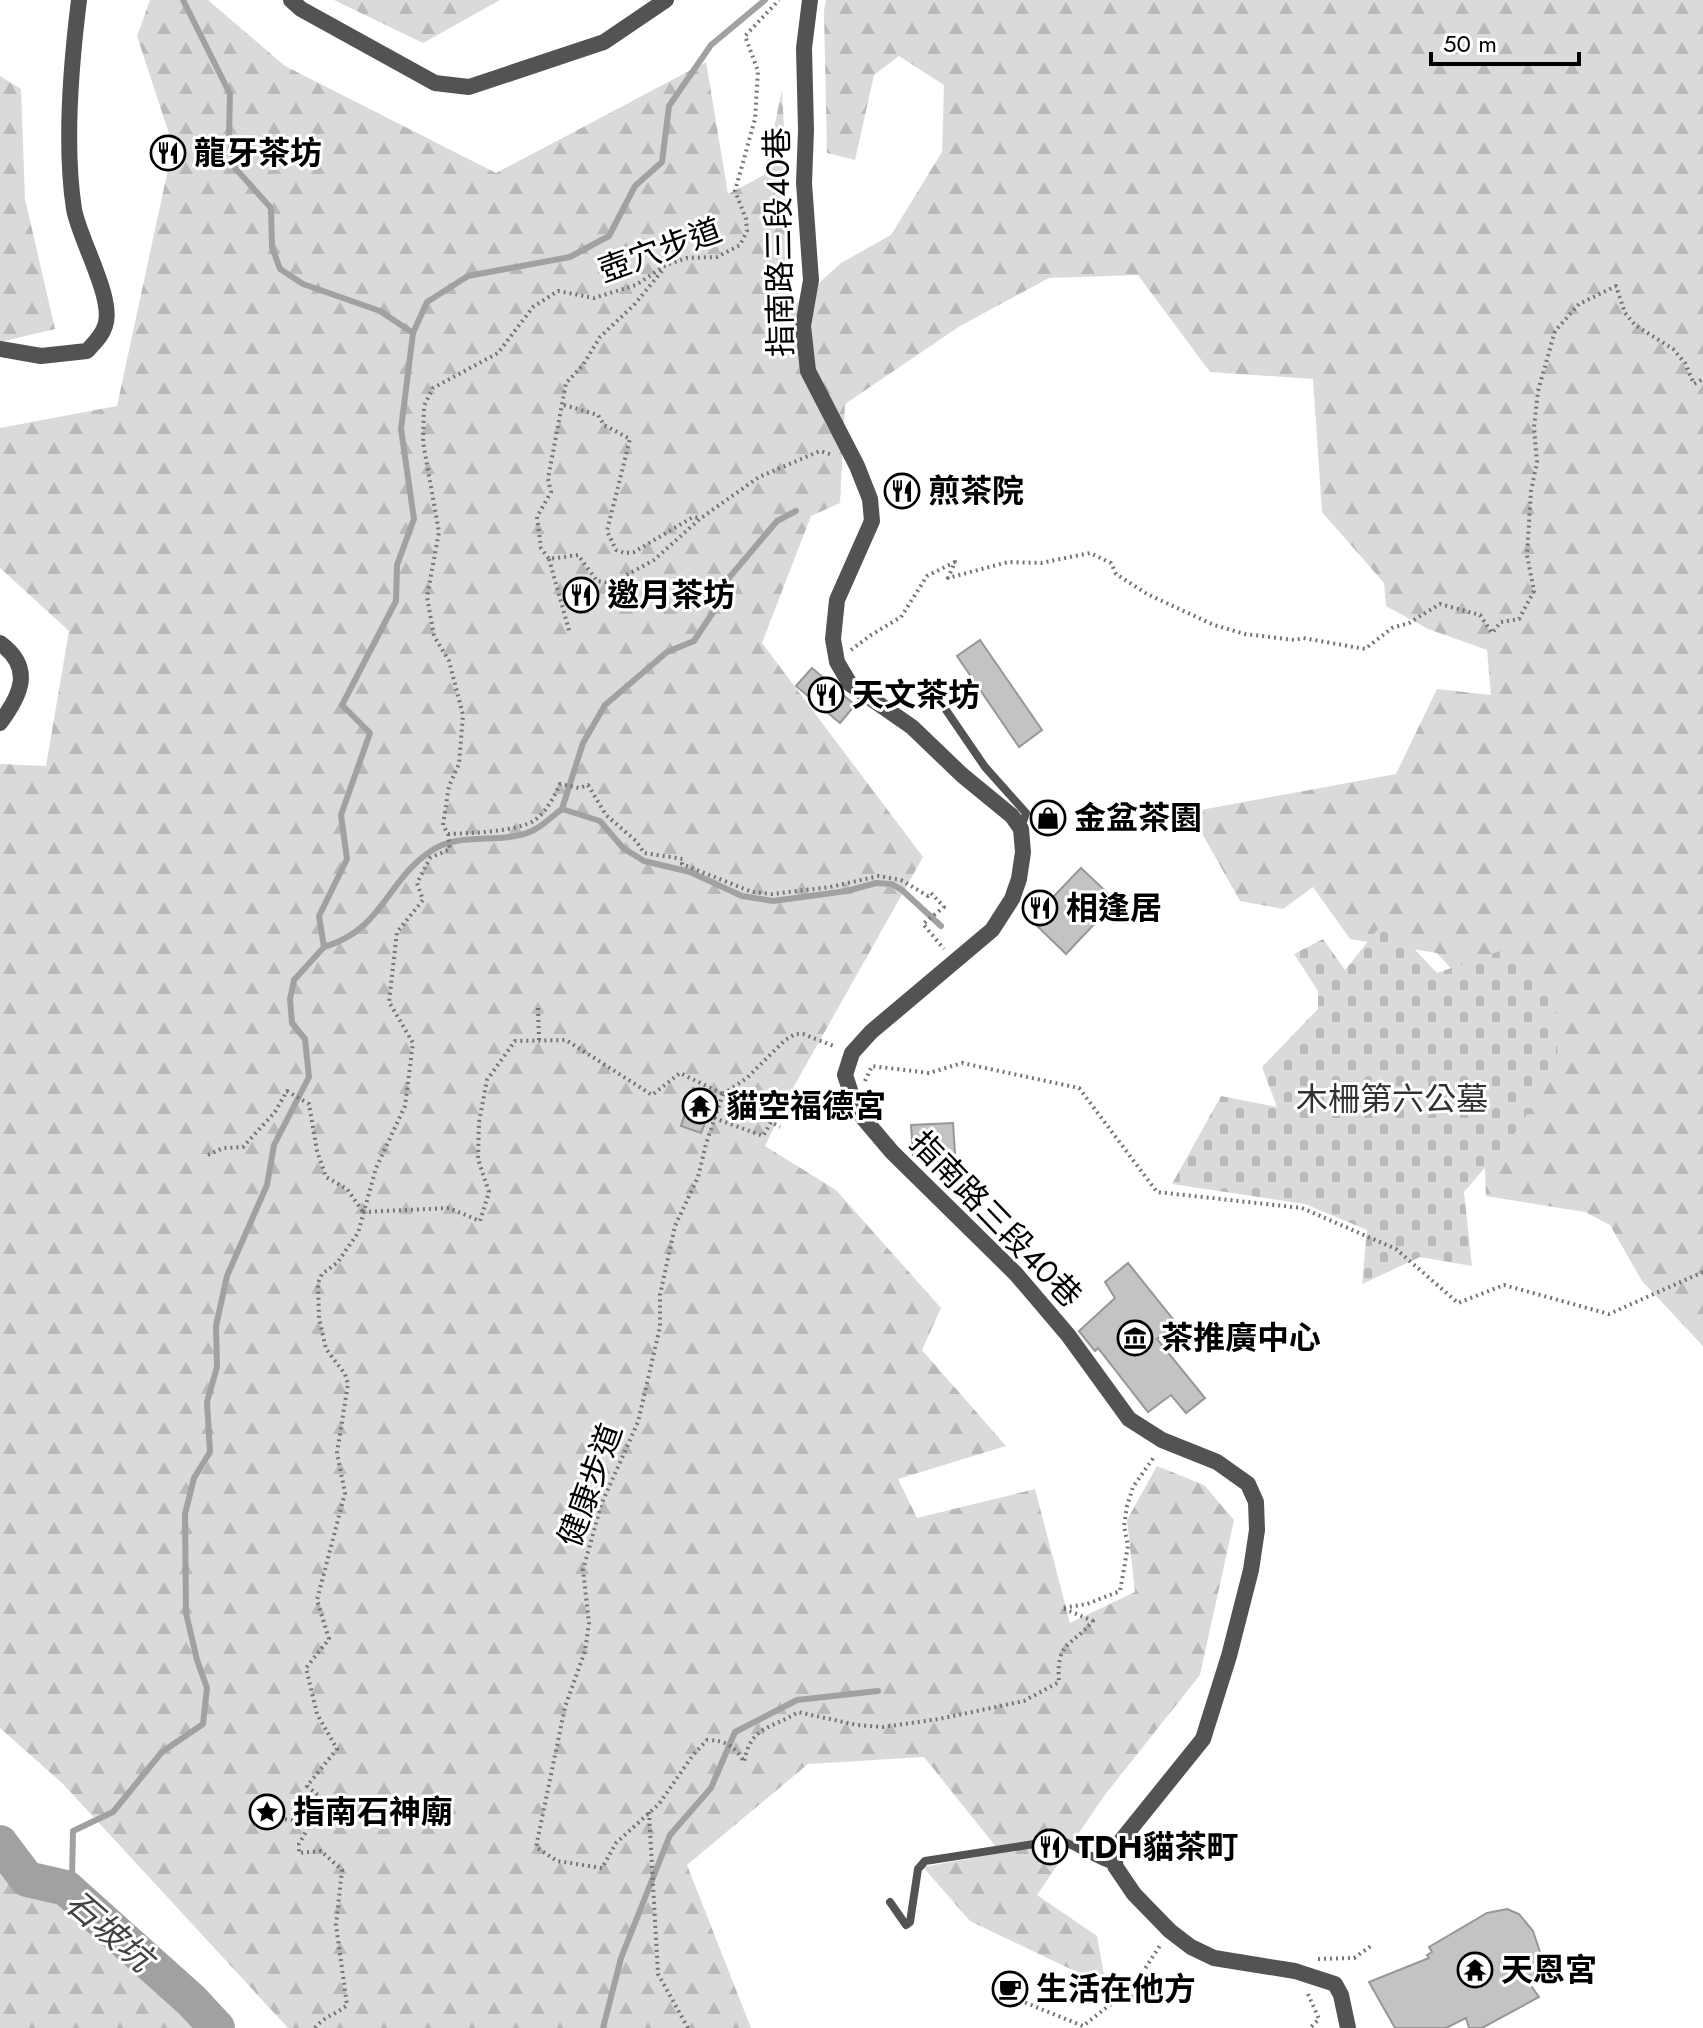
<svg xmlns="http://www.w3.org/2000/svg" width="1703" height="2028" font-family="Jost,'Noto Sans TC',sans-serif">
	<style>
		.forest { fill: url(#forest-firs) }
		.cemetery { fill: url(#cemetery-stones) }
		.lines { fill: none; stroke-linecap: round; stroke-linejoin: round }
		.stream { stroke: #a1a1a1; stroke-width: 6 }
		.river { stroke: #a1a1a1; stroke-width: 36 }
		.building { fill: #c3c3c3; stroke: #979797; stroke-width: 2 }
		.path { stroke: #757575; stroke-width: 4; stroke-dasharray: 2 4; stroke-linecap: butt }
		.service { stroke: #535353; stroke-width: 8 }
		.minor { stroke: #535353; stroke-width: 16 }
		.labels { text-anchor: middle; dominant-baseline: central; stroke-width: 6; stroke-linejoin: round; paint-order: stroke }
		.poi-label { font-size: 32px; font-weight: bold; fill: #000; stroke: #fff; text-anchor: start }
		.street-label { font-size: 32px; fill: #000; stroke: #fff }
		.park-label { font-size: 32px; fill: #313131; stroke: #fff }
		.water-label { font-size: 34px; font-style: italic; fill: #424242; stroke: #fff }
	</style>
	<defs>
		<pattern id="forest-firs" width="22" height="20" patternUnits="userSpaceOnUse" patternTransform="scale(2)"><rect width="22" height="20" fill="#dadada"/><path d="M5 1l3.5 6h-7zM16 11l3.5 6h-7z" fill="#b9b9b9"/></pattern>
		<pattern id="cemetery-stones" width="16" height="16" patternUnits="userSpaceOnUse" patternTransform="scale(2)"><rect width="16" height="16" fill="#dadada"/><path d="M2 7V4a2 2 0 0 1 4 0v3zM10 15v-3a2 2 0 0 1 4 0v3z" fill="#b9b9b9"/></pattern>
	</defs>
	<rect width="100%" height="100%" fill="#fff"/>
	<g class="forest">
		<path d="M150,0H208L285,66L496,173L706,62L728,194L764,175L782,90L793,307L841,263L891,235L942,152L944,85L899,56L874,75L855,160L827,153L824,11L826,0H1703V1346L1642,1281L1610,1225L1585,1212L1486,1196L1484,1139L1492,1014L1437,953L1350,939L1313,887L1283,909L1240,901L1190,812L1396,774L1437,689L1491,695L1487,650L1428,629L1386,606L1384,583L1322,512L1313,379L1210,372L1138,275L1049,278L960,326L845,404L840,503L811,516L762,643L923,857L793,1088L765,1146L836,1190L941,1308L922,1350L1006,1446L898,1479L917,1518L1035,1489L1070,1623L1135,1592L1127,1520L1157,1466L1204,1485L1234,1520L1200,1675L1104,1796L1037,1895L1097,1936L1106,1986L970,1921L923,1867L1001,1853L924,1757L808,1764L687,1865L751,2028H288L63,1784L0,1728V764L46,766L69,631L0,568V428L117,406L173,146L137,36Z"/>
		<path d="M334,0H500L423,43Z"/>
		<path d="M0,76L21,89L25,199L55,329L0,342Z"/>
		<path d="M0,1827L197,2028H0Z"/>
	</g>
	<path class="cemetery" d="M1386,919L1437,973L1500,951L1554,982L1558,1062L1518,1129L1464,1192L1472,1266L1420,1257L1362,1284L1367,1230L1305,1204L1172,1184L1221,1096L1277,1107L1262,1067L1318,1009V991L1294,954L1323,939L1345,970Z"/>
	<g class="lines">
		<g class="stream">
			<path d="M183,0L230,94L229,134L235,168L271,208L272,247L280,269L303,284L380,311L413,333"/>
			<path d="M562,809L583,743L605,705L667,652L694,641L723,597L728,579L777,521L796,511"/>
			<path d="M324,947C383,930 386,881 431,851C459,831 501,845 532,831C543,826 552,816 562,809L600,821L623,848L644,861L690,872L742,896L773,901L847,891L876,883L892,884L902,890L941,926"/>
			<path d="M66,1888L72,1878L73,1831L113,1812L162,1752L203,1724L207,1688L197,1660L186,1613L185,1514L194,1478L210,1452L207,1402L217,1367L216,1326L227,1276L267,1185L274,1145L309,1077L305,1039L292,1023L290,999L294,980L324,947L319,916L347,859L341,815L370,733L342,705L396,601L397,565L414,519L401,429L413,333L427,302L468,276L570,257L609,236L635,186L662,162L669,106L711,45L765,0"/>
			<path d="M603,2028L621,1958L670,1835L711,1788L735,1732L797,1700L878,1691"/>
		</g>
		<path class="river" d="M0,1843L27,1879L66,1888L192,2001L217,2028"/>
	</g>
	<g class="building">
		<path d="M980,640L1042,730L1019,747L957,656Z"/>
		<path d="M812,668L855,705L840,723L796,686Z"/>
		<path d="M1081,868L1116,901L1066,954L1031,920Z"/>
		<path d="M693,1088L716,1096L701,1133L681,1126Z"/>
		<path d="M953,1123L955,1153L913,1155L911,1125Z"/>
		<path d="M1128,1263L1177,1324L1157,1339L1205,1398L1186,1413L1171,1395L1148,1412L1098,1348L1095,1351L1079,1331L1115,1298L1105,1282Z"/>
		<path d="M1507,1909L1519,1914L1533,1931L1541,1955L1552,1968L1529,1983L1539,1997L1482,2028H1469L1466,2018L1446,2028H1395L1369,1982L1429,1958L1427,1955L1432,1952L1429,1947L1487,1913Z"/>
	</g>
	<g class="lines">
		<g class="path">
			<path d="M662,271L634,305L600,337L583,365L566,383L548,479L551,492L537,517L541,548L549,559L578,555L597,581L612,583L654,560L701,518L759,477L820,451L833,455"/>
			<path d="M564,405L598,415L604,425L630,439L607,531L616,550L624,553L634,552L693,517L701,518"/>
			<path d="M549,559L570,634"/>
			<path d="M851,650L871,635L901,617L927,576L955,562L948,578L1008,562L1041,563L1090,553L1111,563L1116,574L1147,594L1214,625L1245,634L1295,640L1303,638L1365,649L1392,628L1409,623L1440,604L1480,615L1492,633L1501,622L1519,619L1534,591L1527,555L1531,491L1537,462L1534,427L1538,391L1555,331L1579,304L1616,286L1625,313L1635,325L1673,349L1685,363L1694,384L1703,379"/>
			<path d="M448,834C471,833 517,832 535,820C547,811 554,797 560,784L579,788L588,785L606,815L636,841L644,853L683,859L682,864L752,892L772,894L830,887L879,876L901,880L928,896L931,893L944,907L923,924L944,949"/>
			<path d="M538,1008L539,1040"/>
			<path d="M865,1081L872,1066L929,1073L962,1063L1079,1088L1157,1192L1302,1208L1396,1249L1458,1303L1504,1285L1609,1314L1703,1272"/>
			<path d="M723,1094L706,1144L698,1177L675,1226L660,1295V1327L638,1422L601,1505L583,1570L589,1623L585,1651L565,1707L536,1847L557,1861L602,1868L616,1843L659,1804L693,1755L707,1740C725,1740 735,1746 744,1762C751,1725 772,1729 798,1712L857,1725L883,1727L939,1719L1024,1701L1059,1682C1056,1641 1071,1647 1093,1621L1062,1608L1087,1604L1120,1591L1128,1546L1124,1526L1127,1506L1133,1487L1154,1457"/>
			<path d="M723,1094L747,1078L784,1041L795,1034H803L836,1047"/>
			<path d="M714,1118L763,1136L771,1122L780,1127"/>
			<path d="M208,1155L223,1148L243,1147L275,1112L287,1091L309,1104L317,1151L326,1177L347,1189L363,1212"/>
			<path d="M363,1212L449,1208L480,1221L489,1192L478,1159L479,1122L487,1080L515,1041L566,1040L652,1095L680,1073L723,1094"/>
			<path d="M265,1806L284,1819L311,1824"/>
			<path d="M649,1812L658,1974L688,2028"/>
			<path d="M1318,1959L1354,1958L1371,1946"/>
			<path d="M1308,1994L1319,2019L1310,2028"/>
			<path d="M1014,1998L1083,2026L1111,2004L1138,1995L1137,1981L1161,1944"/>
			<path d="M315,2028C324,2016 336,2015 347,2005L336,1925L342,1870L321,1851L299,1853V1844L324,1800L307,1786L337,1749L317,1714L306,1668L329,1639L317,1600L345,1493L337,1453L348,1384L345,1374L326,1349L319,1318L318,1283L322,1274L337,1263L358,1233L376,1168L405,1106L413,1043L389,1002L397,932L423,900L417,883L430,858L450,849L448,834L443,825L449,786L459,764L463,715L449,661L434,636L427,597L439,532L423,442L424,406L433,388L498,353L533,307L558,291L594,298L636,285L666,265L687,258L717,257L740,245L747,231L746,219L735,191L755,119L758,71L745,36L779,0"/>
		</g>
		<g class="service">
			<path d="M946,710L985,767L1026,813L1021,828"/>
			<path d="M890,1902L906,1925L910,1922L918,1869L925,1861L1060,1840C1080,1847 1094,1861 1115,1866"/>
		</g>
		<g class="minor">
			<path d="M291,0L301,9L435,83L469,87L604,42L666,0"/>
			<path d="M810,0L804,48L806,130L804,183L811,280L803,326L808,371L857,466L870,499L872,521L837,600L833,639L837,662L850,684L912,727L962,775L1012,816L1021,829L1023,852L1019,879L1012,899L992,930L871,1032L852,1053L845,1075L855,1105L864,1119L892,1152L1016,1274L1068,1335L1129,1419L1162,1440L1217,1462L1248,1484L1256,1502L1257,1530L1251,1570L1229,1656L1203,1739L1116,1847L1115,1866L1134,1894L1170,1931L1191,1947L1214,1958L1295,1971L1335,1984L1341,1995L1348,2028"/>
			<path d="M0,349L41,356L87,351C94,343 102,336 105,326C115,299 79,239 74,209C64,145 71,64 79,0"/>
			<path d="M0,643C34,668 21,695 0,723"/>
		</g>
	</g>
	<defs>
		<g id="restaurant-ring" transform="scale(1.8)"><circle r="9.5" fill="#fff" stroke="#000" stroke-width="1.5"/><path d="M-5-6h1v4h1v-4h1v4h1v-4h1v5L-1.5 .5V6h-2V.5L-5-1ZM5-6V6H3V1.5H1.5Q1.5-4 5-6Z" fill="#000"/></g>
		<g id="shop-ring" transform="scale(1.8)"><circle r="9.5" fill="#fff" stroke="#000" stroke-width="1.5"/><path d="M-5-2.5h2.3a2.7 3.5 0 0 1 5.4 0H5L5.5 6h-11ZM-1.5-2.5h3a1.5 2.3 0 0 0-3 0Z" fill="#000"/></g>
		<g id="temple-ring" transform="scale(1.8)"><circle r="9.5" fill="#fff" stroke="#000" stroke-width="1.5"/><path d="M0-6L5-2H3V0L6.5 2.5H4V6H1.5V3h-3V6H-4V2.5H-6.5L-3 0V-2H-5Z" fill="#000"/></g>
		<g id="museum-ring" transform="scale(1.8)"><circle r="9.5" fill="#fff" stroke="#000" stroke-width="1.5"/><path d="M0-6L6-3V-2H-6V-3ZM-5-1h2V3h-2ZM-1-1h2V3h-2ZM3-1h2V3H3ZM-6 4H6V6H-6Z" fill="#000"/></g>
		<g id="sight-ring" transform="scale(1.8)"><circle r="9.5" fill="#fff" stroke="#000" stroke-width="1.5"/><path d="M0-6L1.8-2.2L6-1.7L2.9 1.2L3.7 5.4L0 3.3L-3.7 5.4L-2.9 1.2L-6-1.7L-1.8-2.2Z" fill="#000"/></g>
		<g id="cafe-ring" transform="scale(1.8)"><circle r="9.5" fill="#fff" stroke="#000" stroke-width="1.5"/><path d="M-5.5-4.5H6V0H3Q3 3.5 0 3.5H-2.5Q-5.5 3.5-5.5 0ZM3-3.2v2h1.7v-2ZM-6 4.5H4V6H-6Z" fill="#000"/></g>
	</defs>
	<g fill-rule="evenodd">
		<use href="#restaurant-ring" x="168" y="153"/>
		<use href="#restaurant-ring" x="902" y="491"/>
		<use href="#restaurant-ring" x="581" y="595"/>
		<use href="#restaurant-ring" x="826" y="695"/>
		<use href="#shop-ring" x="1048" y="818"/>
		<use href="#restaurant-ring" x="1040" y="908"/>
		<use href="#temple-ring" x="700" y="1106"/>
		<use href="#museum-ring" x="1135" y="1338"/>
		<use href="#sight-ring" x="267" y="1812"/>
		<use href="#restaurant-ring" x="1050" y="1847"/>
		<use href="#temple-ring" x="1475" y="1970"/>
		<use href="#cafe-ring" x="1010" y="1989"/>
	</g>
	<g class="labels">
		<g class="poi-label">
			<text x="194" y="153">龍牙茶坊</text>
			<text x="928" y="491">煎茶院</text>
			<text x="607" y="595">邀月茶坊</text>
			<text x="852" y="695">天文茶坊</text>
			<text x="1074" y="818">金盆茶園</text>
			<text x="1066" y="908">相逢居</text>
			<text x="726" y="1106">貓空福德宮</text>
			<text x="1161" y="1338">茶推廣中心</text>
			<text x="293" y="1812">指南石神廟</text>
			<text x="1076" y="1847">TDH貓茶町</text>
			<text x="1501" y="1970">天恩宮</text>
			<text x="1036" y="1989">生活在他方</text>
		</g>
		<g class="street-label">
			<text transform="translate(779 242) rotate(-91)">指南路三段40巷</text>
			<text transform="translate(660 250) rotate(-20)">壺穴步道</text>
			<text transform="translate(996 1219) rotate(46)">指南路三段40巷</text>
			<text transform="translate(590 1485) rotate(-70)">健康步道</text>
		</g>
		<g class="park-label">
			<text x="1392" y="1099">木柵第六公墓</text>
		</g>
		<g class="water-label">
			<text transform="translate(109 1931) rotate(41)">石坡坑</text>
		</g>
	</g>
	<path d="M1431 52v12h148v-12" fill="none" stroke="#000000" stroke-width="4"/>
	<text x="1443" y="52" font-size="24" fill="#000000" stroke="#ffffff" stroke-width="6" paint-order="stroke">50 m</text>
</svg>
